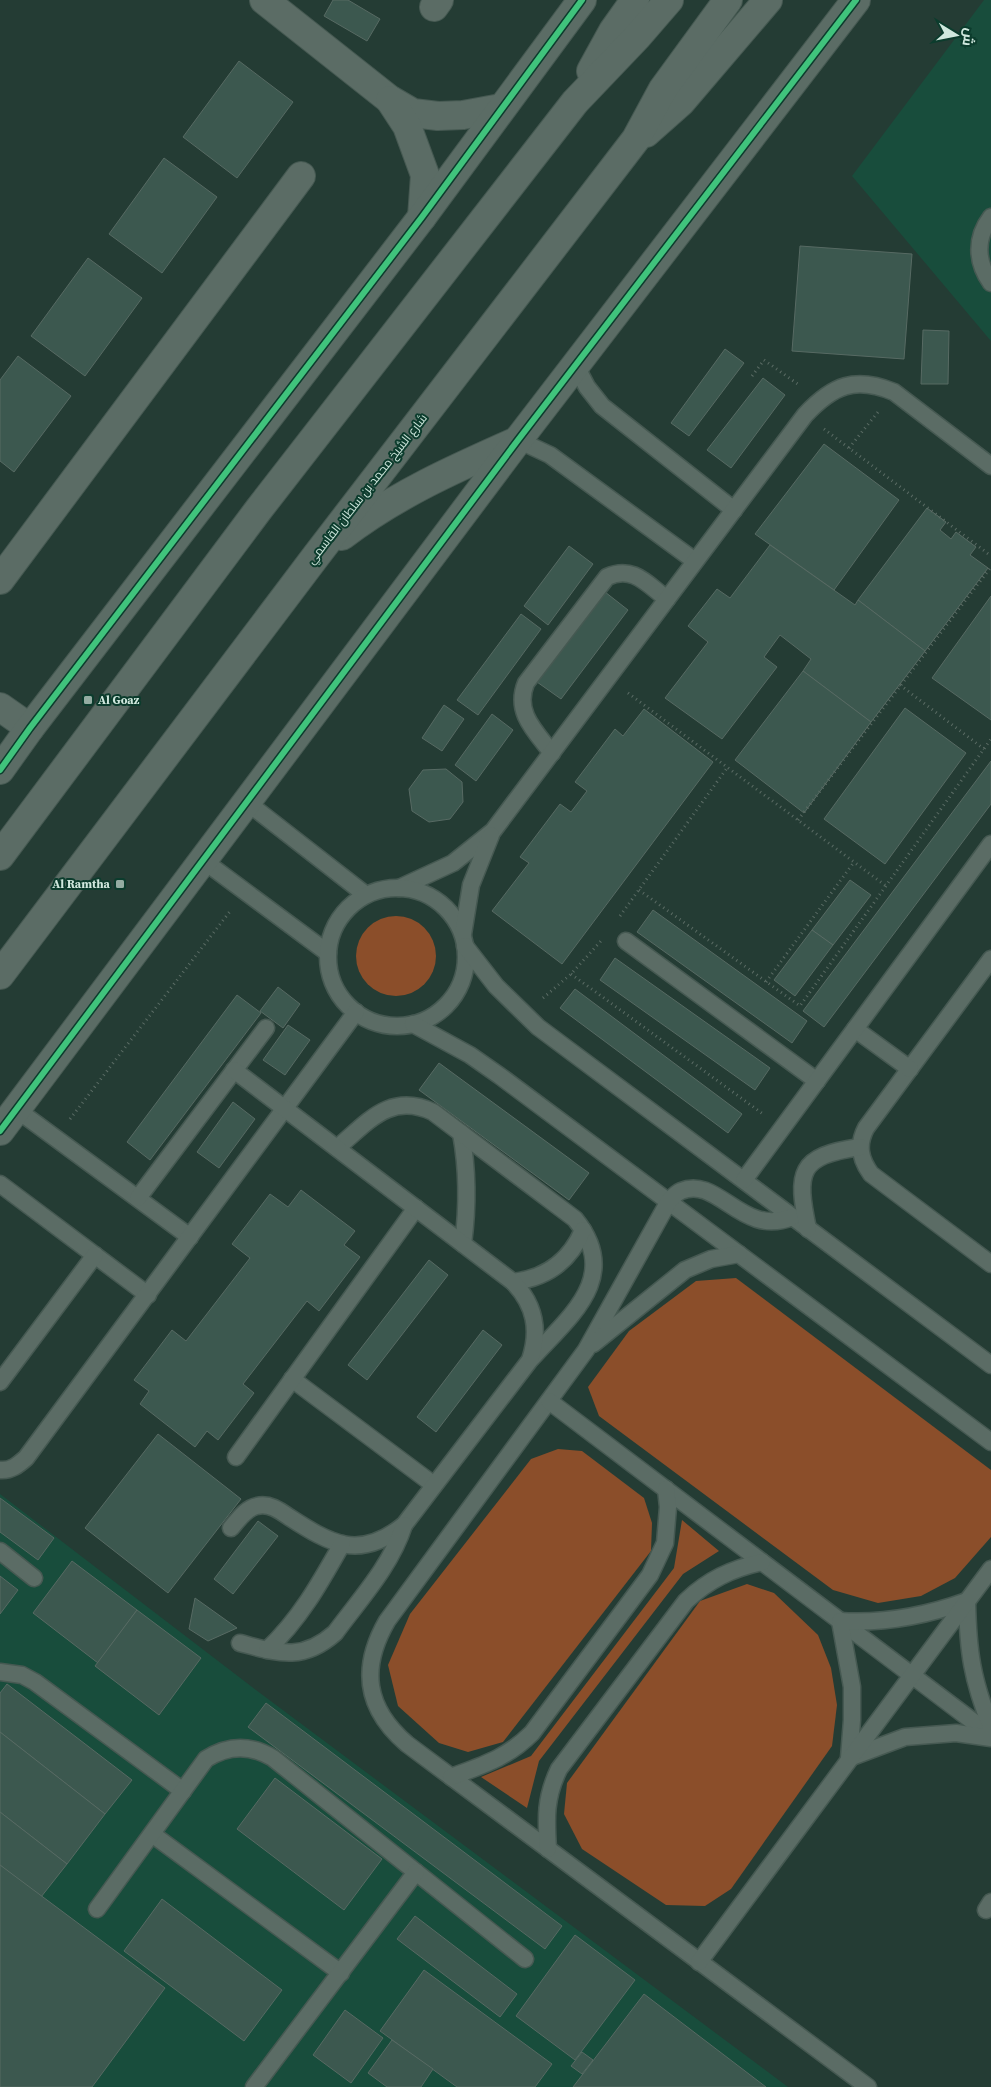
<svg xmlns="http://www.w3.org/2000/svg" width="991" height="2087" font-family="'Source Serif 4',Cairo,serif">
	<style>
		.built { fill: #184d3c }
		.green { fill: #8b4e2a }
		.building { fill: #3c584f; stroke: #576a63 }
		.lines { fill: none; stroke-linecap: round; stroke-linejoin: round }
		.lane-casing { stroke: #465952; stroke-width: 19 }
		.street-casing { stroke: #465952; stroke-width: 30 }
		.secondary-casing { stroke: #465952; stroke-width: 30 }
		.path { stroke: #5b6c65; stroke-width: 3; stroke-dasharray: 1 4; stroke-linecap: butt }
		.lane { stroke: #5b6c65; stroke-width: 16 }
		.street { stroke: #5b6c65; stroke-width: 28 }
		.secondary { stroke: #5b6c65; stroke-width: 28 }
		.cycleway-casing { stroke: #0c3c2d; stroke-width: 9 }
		.cycleway { stroke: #40c37c; stroke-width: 6 }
		.poi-dot { fill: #94aca2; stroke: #0c3c2d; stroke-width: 2 }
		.labels { text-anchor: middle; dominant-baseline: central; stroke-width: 4; stroke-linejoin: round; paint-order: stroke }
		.street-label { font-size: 12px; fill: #d0e8de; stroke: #0c3c2d }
		.poi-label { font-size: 12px; font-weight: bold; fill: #d0e8de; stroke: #0c3c2d; text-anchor: start }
	</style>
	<rect width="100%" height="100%" fill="#243c34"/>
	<g class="built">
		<path d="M984,0H991V341L852,176Z"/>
		<path d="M0,1494L260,1693L788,2087H0Z"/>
	</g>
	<g class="green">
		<circle cx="396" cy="956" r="40"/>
		<path d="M736,1278L991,1470V1537L955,1578L921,1596L878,1603L833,1590L599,1416L588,1387L629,1331L696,1281Z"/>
		<path d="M558,1449L582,1451L644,1498L652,1523L651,1551L503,1742L468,1752L439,1743L398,1706L388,1665L410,1614L531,1459Z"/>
		<path d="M682,1520L719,1551L683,1574L539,1761L527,1808L481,1777L531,1756L674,1568Z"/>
		<path d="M747,1584L774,1593L818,1635L831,1668L837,1705L832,1746L731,1889L705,1906L666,1905L582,1849L564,1814L567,1783L700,1601Z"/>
	</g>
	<g class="building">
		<path d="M333,0H348L380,19L367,41L324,16Z"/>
		<path d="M239,61L293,102L237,178L183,137Z"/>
		<path d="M164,158L217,197L162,273L109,234Z"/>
		<path d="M800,246L912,254L904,359L792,351Z"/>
		<path d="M88,258L142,298L85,376L31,336Z"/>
		<path d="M923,330L949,331L948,384H921Z"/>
		<path d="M725,349L744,363L689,436L671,423Z"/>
		<path d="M18,356L71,396L14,472L0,461V380Z"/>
		<path d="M763,378L785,395L731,468L707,450Z"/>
		<path d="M824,444L899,500L834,590L755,534Z"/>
		<path d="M927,508L946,522L940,530L951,539L956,532L976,547L970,555L988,568L925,651L858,600Z"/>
		<path d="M770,545L855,605L858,600L925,651L871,722L803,671L811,659L780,635L764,657L777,667L722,739L665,698L708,642L688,626L717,589L730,598Z"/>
		<path d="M569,546L593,564L548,625L524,606Z"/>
		<path d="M605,592L628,610L561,699L537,682Z"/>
		<path d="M991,596V720L932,678Z"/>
		<path d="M521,614L541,629L478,715L457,700Z"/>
		<path d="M803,671L871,722L804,813L735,760Z"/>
		<path d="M444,705L464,719L442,751L422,738Z"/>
		<path d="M905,708L966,753L885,864L824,819Z"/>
		<path d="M644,709L713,762L562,964L492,911L529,863L520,857L560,804L571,812L587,791L575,782L615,729L623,736Z"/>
		<path d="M492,714L513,730L476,781L455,765Z"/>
		<path d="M991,761V804L824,1027L803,1011Z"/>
		<path d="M446,769L462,782L463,802L450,819L429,822L412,811L409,789L423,770Z"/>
		<path d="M850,880L871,895L833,945L812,930Z"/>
		<path d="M653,910L807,1021L792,1043L637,932Z"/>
		<path d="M812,930L833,945L795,996L774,980Z"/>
		<path d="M615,958L770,1068L755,1090L600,980Z"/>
		<path d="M278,987L300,1004L283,1028L260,1011Z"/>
		<path d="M575,989L742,1114L728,1133L560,1008Z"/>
		<path d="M237,995L261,1013L150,1160L127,1142Z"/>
		<path d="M288,1025L310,1040L285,1075L263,1060Z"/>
		<path d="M439,1063L589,1173L569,1200L419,1090Z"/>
		<path d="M233,1102L255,1119L219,1168L197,1152Z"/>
		<path d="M301,1190L355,1231L344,1245L360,1257L319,1311L307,1301L243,1384L254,1393L218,1440L207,1431L195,1447L140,1404L149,1391L134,1380L172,1330L186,1341L250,1258L232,1244L270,1194L288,1207Z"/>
		<path d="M429,1260L448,1275L367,1380L348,1365Z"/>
		<path d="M483,1330L502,1345L436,1432L417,1417Z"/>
		<path d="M158,1434L241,1499L168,1593L85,1528Z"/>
		<path d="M0,1498L54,1538L38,1560L0,1532Z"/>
		<path d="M258,1521L278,1536L233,1594L214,1579Z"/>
		<path d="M72,1561L137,1610L98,1663L33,1613Z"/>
		<path d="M0,1576L18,1590L0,1614Z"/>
		<path d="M195,1598L237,1628L208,1641L189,1629Z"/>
		<path d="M137,1610L201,1658L159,1715L95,1666Z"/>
		<path d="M7,1684L132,1780L105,1814L0,1732V1693Z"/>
		<path d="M266,1703L562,1926L545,1949L248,1727Z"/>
		<path d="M0,1732L105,1814L67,1864L0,1812Z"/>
		<path d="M275,1778L382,1859L344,1910L237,1829Z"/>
		<path d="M0,1812L67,1864L41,1897L0,1865Z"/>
		<path d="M0,1865L165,1988L92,2087H0Z"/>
		<path d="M162,1899L282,1990L244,2041L124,1951Z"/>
		<path d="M415,1916L517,1994L500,2017L397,1939Z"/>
		<path d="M575,1935L635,1980L575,2060L516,2016Z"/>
		<path d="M424,1970L552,2064L535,2087H457L380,2031Z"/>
		<path d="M644,1994L766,2087H573Z"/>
		<path d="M345,2010L383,2038L351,2083L313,2055Z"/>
		<path d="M392,2040L433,2069L421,2087H387L368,2073Z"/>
		<path d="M582,2052L593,2060L582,2074L571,2066Z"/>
	</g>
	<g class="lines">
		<g class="lane-casing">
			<g id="lane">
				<path d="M991,217C975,238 976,262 991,283"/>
				<path d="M576,366L587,387L602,406L734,510"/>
				<path d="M518,440L550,455L695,561"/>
				<path d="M552,753C535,731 514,712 526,683L607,577C633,565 647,584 667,599"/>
				<path d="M248,803L366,895"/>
				<path d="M204,861L328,953"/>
				<path d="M399,888L453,863L493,831L805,415C833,385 855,376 894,392L991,466"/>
				<circle cx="397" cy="957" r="69"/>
				<path d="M463,934L471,885L491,835"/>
				<path d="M626,941L817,1081"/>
				<path d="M465,946L496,986L538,1027L991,1365"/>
				<path d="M991,959L866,1128C857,1145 860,1159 871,1174L991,1264"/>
				<path d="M413,1024L470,1055L500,1076L991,1442"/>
				<path d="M855,1029L910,1069"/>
				<path d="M16,1109L190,1237"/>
				<path d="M461,1133C468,1171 468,1206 463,1244"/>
				<path d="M337,1148C368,1122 390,1092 433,1112L575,1219C622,1277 570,1316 532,1358"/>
				<path d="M744,1180L991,844"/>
				<path d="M0,1184L148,1295"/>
				<path d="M138,1198L266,1028"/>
				<path d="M792,1217C742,1238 718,1175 681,1191C676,1193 672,1198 669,1201L586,1350L387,1621C360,1668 365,1708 407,1744L868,2087"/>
				<path d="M808,1229C796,1172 798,1156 860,1147"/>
				<path d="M513,1282C547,1278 570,1261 583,1230"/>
				<path d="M593,1344L685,1270L711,1259L739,1254"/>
				<path d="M292,1379L434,1485"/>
				<path d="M0,1382L95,1255"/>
				<path d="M549,1401L991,1735"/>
				<path d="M236,1457L416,1208"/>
				<path d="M0,1470C11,1471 18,1465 26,1458L356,1012"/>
				<path d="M231,1528C238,1520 246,1508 257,1506C269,1503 279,1510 289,1517C331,1544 359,1561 404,1525L530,1360C540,1330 535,1305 513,1282L234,1070"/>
				<path d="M0,1551L34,1578"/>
				<path d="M240,1643C278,1653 302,1662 335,1633C360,1599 391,1566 404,1525"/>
				<path d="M267,1650C300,1619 320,1583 342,1544"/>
				<path d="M0,1672L22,1675L35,1682L183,1791"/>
				<path d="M991,1727C972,1679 968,1652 967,1601C925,1616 885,1624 840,1621L852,1687V1720L849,1758L905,1737L956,1733L991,1738"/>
				<path d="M451,1777C483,1765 507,1758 532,1733L650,1575L665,1543L668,1507L666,1489"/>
				<path d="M152,1834L341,1973"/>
				<path d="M548,1849C546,1818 545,1798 559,1769L686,1601C708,1580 731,1569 762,1562"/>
				<path d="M97,1909L206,1759C228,1745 250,1744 273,1758L525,1959"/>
				<path d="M986,1910L991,1902"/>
				<path d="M699,1962L991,1569"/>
				<path d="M254,2087L416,1872"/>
			</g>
		</g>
		<g class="street-casing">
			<g id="street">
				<path d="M264,0L389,99L413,113L438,116L463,115L501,108"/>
				<path d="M434,7L439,0"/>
				<path d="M390,100L407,126L425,175L422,217"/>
				<path d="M0,580L301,176"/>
				<path d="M0,707L30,728"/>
			</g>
		</g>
		<g class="secondary-casing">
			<g id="secondary">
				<path d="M591,71L613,31L635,0"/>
				<path d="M646,133L681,102L768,0"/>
				<path d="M342,536C395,495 456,468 517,441"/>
				<path d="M0,770L30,728L422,217L582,0"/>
				<path d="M0,856L259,509L575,102L637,37L669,0"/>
				<path d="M0,975L316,556L636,139L663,89L728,0"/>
				<path d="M0,1131L518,440L856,0"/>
			</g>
		</g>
		<g class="path">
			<path d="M752,376L764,360L799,385"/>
			<path d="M824,429L991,556"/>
			<path d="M849,448L878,412"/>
			<path d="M900,685L984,749"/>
			<path d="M628,693L886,886"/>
			<path d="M798,820L991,567"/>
			<path d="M639,890L800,1006L991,739"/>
			<path d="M620,916L727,768"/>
			<path d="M571,974L763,1114"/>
			<path d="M766,982L854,862"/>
			<path d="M543,998L571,974L601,941"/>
			<path d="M70,1119L231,910"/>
		</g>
		<use href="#lane" class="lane"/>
		<use href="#street" class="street"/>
		<use href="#secondary" class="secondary"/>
		<g class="cycleway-casing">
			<g id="cycleway">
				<path d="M0,770L30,728L422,217L582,0"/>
				<path d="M0,1131L518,440L856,0"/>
			</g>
		</g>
		<use href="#cycleway" class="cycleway"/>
	</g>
	<g class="poi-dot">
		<rect x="83" y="695" width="10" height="10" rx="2.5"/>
		<rect x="115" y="879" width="10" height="10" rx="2.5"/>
	</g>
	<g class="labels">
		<g class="street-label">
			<text transform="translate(367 489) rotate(-52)">شارع الشيخ محمد بن سلطان القاسمي</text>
		</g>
		<g class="poi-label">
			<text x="98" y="700">Al Goaz</text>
			<text x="110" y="884" text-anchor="end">Al Ramtha</text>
		</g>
	</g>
	<g transform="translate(956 35) rotate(100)" stroke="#0c3c2d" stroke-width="4" paint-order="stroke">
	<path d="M0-4L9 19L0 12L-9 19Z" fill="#d0e8de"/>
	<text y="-8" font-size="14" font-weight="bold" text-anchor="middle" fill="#d0e8de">ش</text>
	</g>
</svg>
